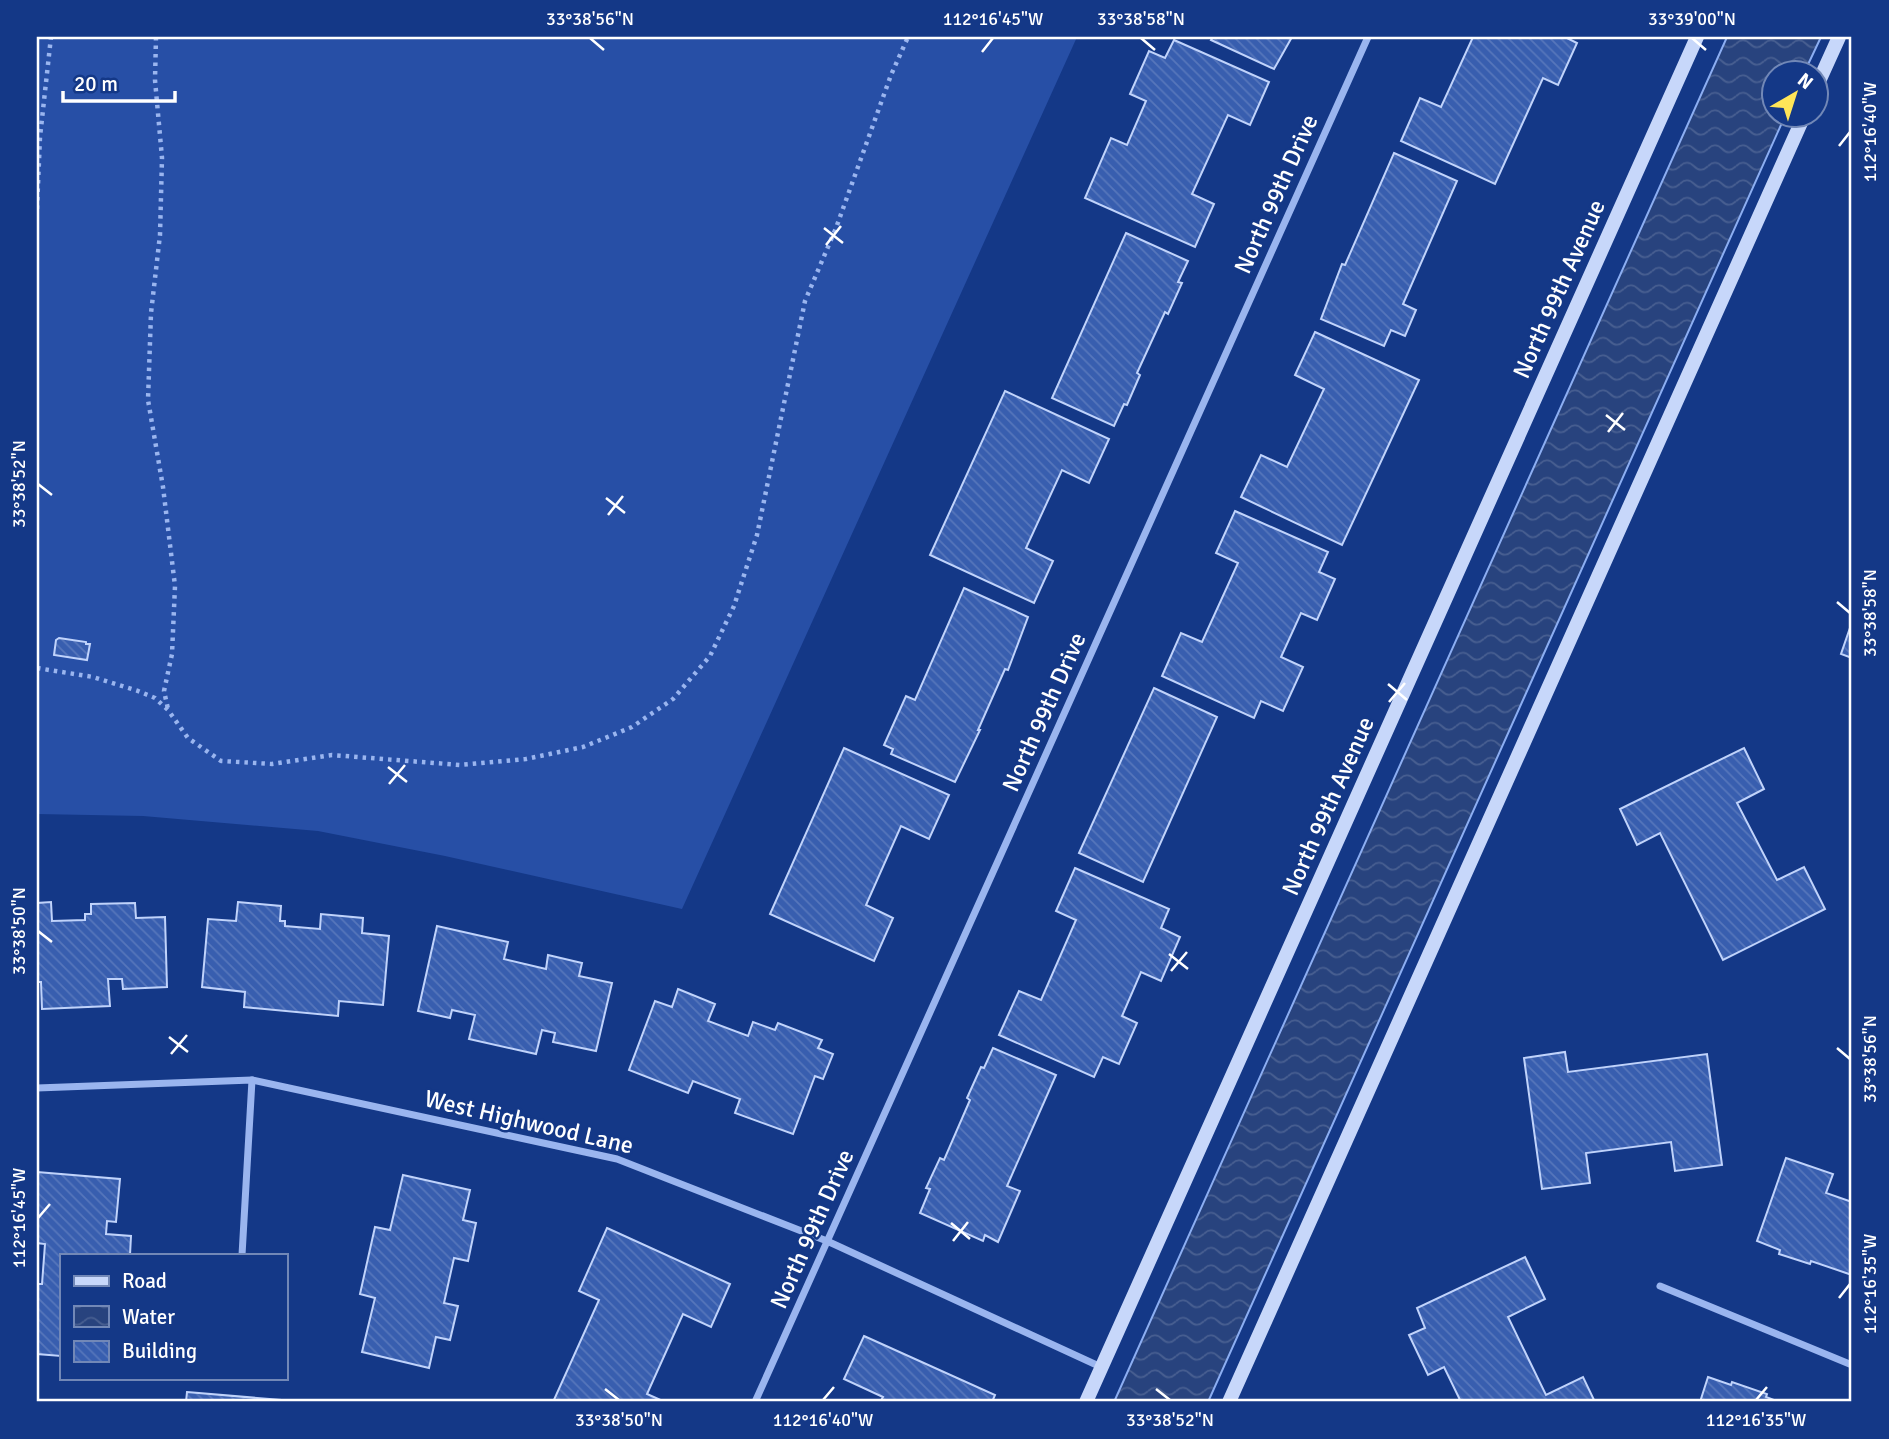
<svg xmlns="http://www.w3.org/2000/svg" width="1889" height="1439" font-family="Signika,sans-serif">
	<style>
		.grass { fill: #274fa6 }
		.water { fill: url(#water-waves); stroke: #8caef2; stroke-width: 2 }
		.building { fill: url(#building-back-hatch); stroke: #c0d3fb; stroke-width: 2 }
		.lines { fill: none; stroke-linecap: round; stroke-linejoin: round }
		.path { stroke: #9ab5ef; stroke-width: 4.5; stroke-dasharray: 3.5 5; stroke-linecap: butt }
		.minor { stroke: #9ab5ef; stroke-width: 7 }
		.secondary { stroke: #c7d7fa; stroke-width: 14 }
		.ticks { fill: none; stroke: #fff; stroke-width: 2.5 }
		.labels { text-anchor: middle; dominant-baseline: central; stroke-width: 5; stroke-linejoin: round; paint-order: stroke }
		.street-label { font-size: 24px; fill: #fff; stroke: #143887 }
		.neatline { fill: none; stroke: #fff; stroke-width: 2.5 }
		.ticks-label { font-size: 18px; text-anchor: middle; fill: #fff }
	</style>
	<defs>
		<pattern id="water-waves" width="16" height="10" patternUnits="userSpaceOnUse" patternTransform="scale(1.75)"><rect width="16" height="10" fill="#28437e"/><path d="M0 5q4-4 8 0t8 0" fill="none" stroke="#485f91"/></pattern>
		<pattern id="building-back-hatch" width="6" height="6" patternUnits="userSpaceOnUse" patternTransform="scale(1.75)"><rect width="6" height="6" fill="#385eaf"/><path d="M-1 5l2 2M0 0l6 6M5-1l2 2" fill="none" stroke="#5676bb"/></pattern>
	</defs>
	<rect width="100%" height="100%" fill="#143887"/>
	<path class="grass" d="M37,37H1077L682,909L445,856L318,831L143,816L37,814Z"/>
	<path class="water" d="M1727,37H1821L1804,73L1773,74V116H1785L1208,1402H1114Z"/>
	<g class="building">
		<path d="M1213,37H1292L1274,69L1211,40Z"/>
		<path d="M1473,37H1565L1577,43L1558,85L1543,78L1495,184L1401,141L1420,98L1441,107Z"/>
		<path d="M1174,40L1269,82L1250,125L1228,115L1192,194L1214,204L1195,247L1085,198L1111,138L1127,145L1146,101L1130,94L1149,51L1165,58Z"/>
		<path d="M1394,153L1457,181L1403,304L1416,310L1405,336L1391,330L1384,346L1321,319L1342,264L1345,265Z"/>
		<path d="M1126,233L1188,261L1178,282L1182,283L1168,314L1165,312L1137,373L1140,375L1127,405L1124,404L1114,426L1052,398Z"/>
		<path d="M1315,332L1419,380L1342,545L1241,497L1261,455L1287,467L1324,389L1295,375Z"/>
		<path d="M1005,391L1109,439L1089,483L1062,470L1026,548L1053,561L1034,603L930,555Z"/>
		<path d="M1235,511L1328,552L1319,572L1335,579L1317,620L1301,613L1281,657L1303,667L1283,711L1261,701L1254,718L1162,676L1181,633L1202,642L1238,563L1216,553Z"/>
		<path d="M964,588L1028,617L1008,670L1005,669L978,730H980L955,782L891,754L893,749L884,745L906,696L915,700Z"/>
		<path d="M1852,622V658L1841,654Z"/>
		<path d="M59,638L86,642V644H90L87,660L54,655L56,640Z"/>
		<path d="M1154,688L1217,717L1143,882L1079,853Z"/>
		<path d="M844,748L949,795L929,839L901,826L866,905L893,918L874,961L770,914Z"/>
		<path d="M1744,748L1764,789L1737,803L1777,880L1804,867L1825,909L1723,960L1660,833L1637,845L1620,809Z"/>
		<path d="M1075,868L1169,909L1161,928L1180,937L1161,981L1141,972L1122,1016L1137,1023L1119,1064L1103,1057L1094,1077L999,1035L1019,991L1041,1000L1076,920L1056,911Z"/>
		<path d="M51,902L52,921L85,920V914H91V904L135,903L136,918L165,917L167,987L123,989L122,979H108L110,1006L42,1009L41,982H37V903Z"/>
		<path d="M238,902L281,906L280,921H285V926L320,929L321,914L363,918L362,933L389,936L383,1005L339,1001L338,1016L244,1007L245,992L202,987L208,919L236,921Z"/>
		<path d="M437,926L508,942L504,959L546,969L548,955L582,963L579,976L612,983L596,1051L553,1042L555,1033L542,1030L536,1054L469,1039L475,1015L452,1010L450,1018L418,1011Z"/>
		<path d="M678,989L715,1004L708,1021L748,1036L753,1022L775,1030L778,1023L822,1040L818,1048L833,1054L823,1079L815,1076L793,1134L735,1113L740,1099L693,1081L688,1093L629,1070L655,1001L672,1007Z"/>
		<path d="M993,1048L1056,1075L1007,1186L1020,1191L998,1242L985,1235L983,1241L920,1213L930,1189L926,1188L940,1158L944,1160L970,1100L967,1098L981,1067L984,1068Z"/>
		<path d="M1565,1052L1568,1072L1707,1054L1722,1165L1675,1171L1671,1142L1586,1153L1590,1183L1542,1189L1524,1058Z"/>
		<path d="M1786,1158L1833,1174L1826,1193L1852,1202V1275L1811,1261L1810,1264L1779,1254L1780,1250L1757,1241Z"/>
		<path d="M37,1172L120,1179L116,1222L107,1221L106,1234L131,1236L130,1255H61V1356L37,1354V1284H42L45,1244L37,1243Z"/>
		<path d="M403,1175L470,1190L463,1220L476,1223L468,1261L454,1258L444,1303L458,1306L450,1340L436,1337L429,1368L362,1352L375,1298L360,1294L375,1227L390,1230Z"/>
		<path d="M607,1228L730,1284L711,1327L683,1314L647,1394L665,1402H553L599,1300L579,1291Z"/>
		<path d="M1525,1257L1545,1299L1508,1317L1546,1395L1583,1377L1595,1402H1461L1444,1367L1428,1375L1409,1335L1425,1328L1417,1308Z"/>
		<path d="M864,1336L995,1395L992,1402H880L883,1397L844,1379Z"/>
		<path d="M1708,1377L1731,1385L1732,1382L1767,1394L1766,1397L1779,1402H1700Z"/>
		<path d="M187,1392L281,1400V1402H186Z"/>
	</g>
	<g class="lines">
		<g class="path">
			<path d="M156,37L155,80L162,158L160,235L151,313L148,400L163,487L175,586L172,654L164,691L168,709"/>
			<path d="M37,209L40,137L51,37"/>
			<path d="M37,668L93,677L138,691L155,698L168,710L188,738L221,761L272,764L332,755L460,765L526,759L583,747L632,727L673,699L710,656L734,606L757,535L805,301L836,228L891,75L908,37"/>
		</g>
		<g class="minor">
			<path d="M37,1088L252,1080L617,1159L827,1241L1101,1367"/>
			<path d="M242,1255L252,1080"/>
			<path d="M1660,1286L1852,1365"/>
			<path d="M755,1402L1368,37"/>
		</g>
		<g class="secondary">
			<path d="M1815,90L1839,37"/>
			<path d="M1086,1402L1697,37"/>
			<path d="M1229,1402L1804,116"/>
		</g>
	</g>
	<path class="ticks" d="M590,38L604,50M1141,38L1155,50M1692,38L1706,50M982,52L993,38M1839,146L1850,132M824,228L843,243M826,245L841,226M1606,415L1625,430M1608,432L1623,413M38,484L52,495M606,498L625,513M608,515L623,496M1837,602L1850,613M1388,684L1407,700M1389,702L1405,683M388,767L407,782M389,784L405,765M38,931L52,942M1169,954L1188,969M1171,971L1187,952M169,1037L188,1052M1837,1048L1850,1059M171,1054L187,1035M38,1218L50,1204M951,1223L970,1239M953,1241L968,1222M1839,1298L1850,1284M605,1389L619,1400M1156,1389L1170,1400M823,1400L834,1387M1756,1400L1767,1387"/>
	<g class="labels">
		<g class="street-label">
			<text transform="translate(1276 194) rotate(-66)">North 99th Drive</text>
			<text transform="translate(1559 289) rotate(-66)">North 99th Avenue</text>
			<text transform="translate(1044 712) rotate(-66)">North 99th Drive</text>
			<text transform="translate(1328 806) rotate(-66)">North 99th Avenue</text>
			<text transform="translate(529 1122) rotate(13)">West Highwood Lane</text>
			<text transform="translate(812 1229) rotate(-66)">North 99th Drive</text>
		</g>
	</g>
	<rect width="1889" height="1439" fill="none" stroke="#143887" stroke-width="77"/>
	<rect x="60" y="1254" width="228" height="126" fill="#143887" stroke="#7288b7" stroke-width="2"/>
	<rect x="74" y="1276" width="35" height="10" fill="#c7d7fa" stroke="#7288b7" stroke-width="2"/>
	<text x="122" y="1288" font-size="21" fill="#ffffff">Road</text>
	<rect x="74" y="1306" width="35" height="21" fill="url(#water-waves)" stroke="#7288b7" stroke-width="2"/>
	<text x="122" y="1324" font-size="21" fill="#ffffff">Water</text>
	<rect x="74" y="1341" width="35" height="21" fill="url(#building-back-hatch)" stroke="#7288b7" stroke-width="2"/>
	<text x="122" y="1358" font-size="21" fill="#ffffff">Building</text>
	<g transform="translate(1795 94) rotate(39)"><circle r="33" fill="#143887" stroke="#7288b7" stroke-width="2"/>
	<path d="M0-5L12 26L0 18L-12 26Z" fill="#ffe558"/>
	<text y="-10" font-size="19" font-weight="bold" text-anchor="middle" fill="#ffffff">N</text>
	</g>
	<path d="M63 91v10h112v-10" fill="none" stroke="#ffffff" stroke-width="3.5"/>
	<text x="74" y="91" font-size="21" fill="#ffffff" stroke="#143887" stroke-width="5" paint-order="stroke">20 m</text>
	<rect x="38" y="38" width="1812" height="1362" class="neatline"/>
	<g class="ticks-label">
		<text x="590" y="25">33°38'56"N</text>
		<text x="993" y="25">112°16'45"W</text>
		<text x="1141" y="25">33°38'58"N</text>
		<text x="1692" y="25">33°39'00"N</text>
		<text transform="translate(1870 132) rotate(-90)" y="6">112°16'40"W</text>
		<text transform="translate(19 484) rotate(-90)" y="6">33°38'52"N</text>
		<text transform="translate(1870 613) rotate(-90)" y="6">33°38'58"N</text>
		<text transform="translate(19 931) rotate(-90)" y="6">33°38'50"N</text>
		<text transform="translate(1870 1059) rotate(-90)" y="6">33°38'56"N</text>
		<text transform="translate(19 1218) rotate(-90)" y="6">112°16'45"W</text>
		<text transform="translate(1870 1284) rotate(-90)" y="6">112°16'35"W</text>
		<text x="619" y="1426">33°38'50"N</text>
		<text x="823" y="1426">112°16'40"W</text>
		<text x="1170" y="1426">33°38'52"N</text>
		<text x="1756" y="1426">112°16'35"W</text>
	</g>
</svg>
